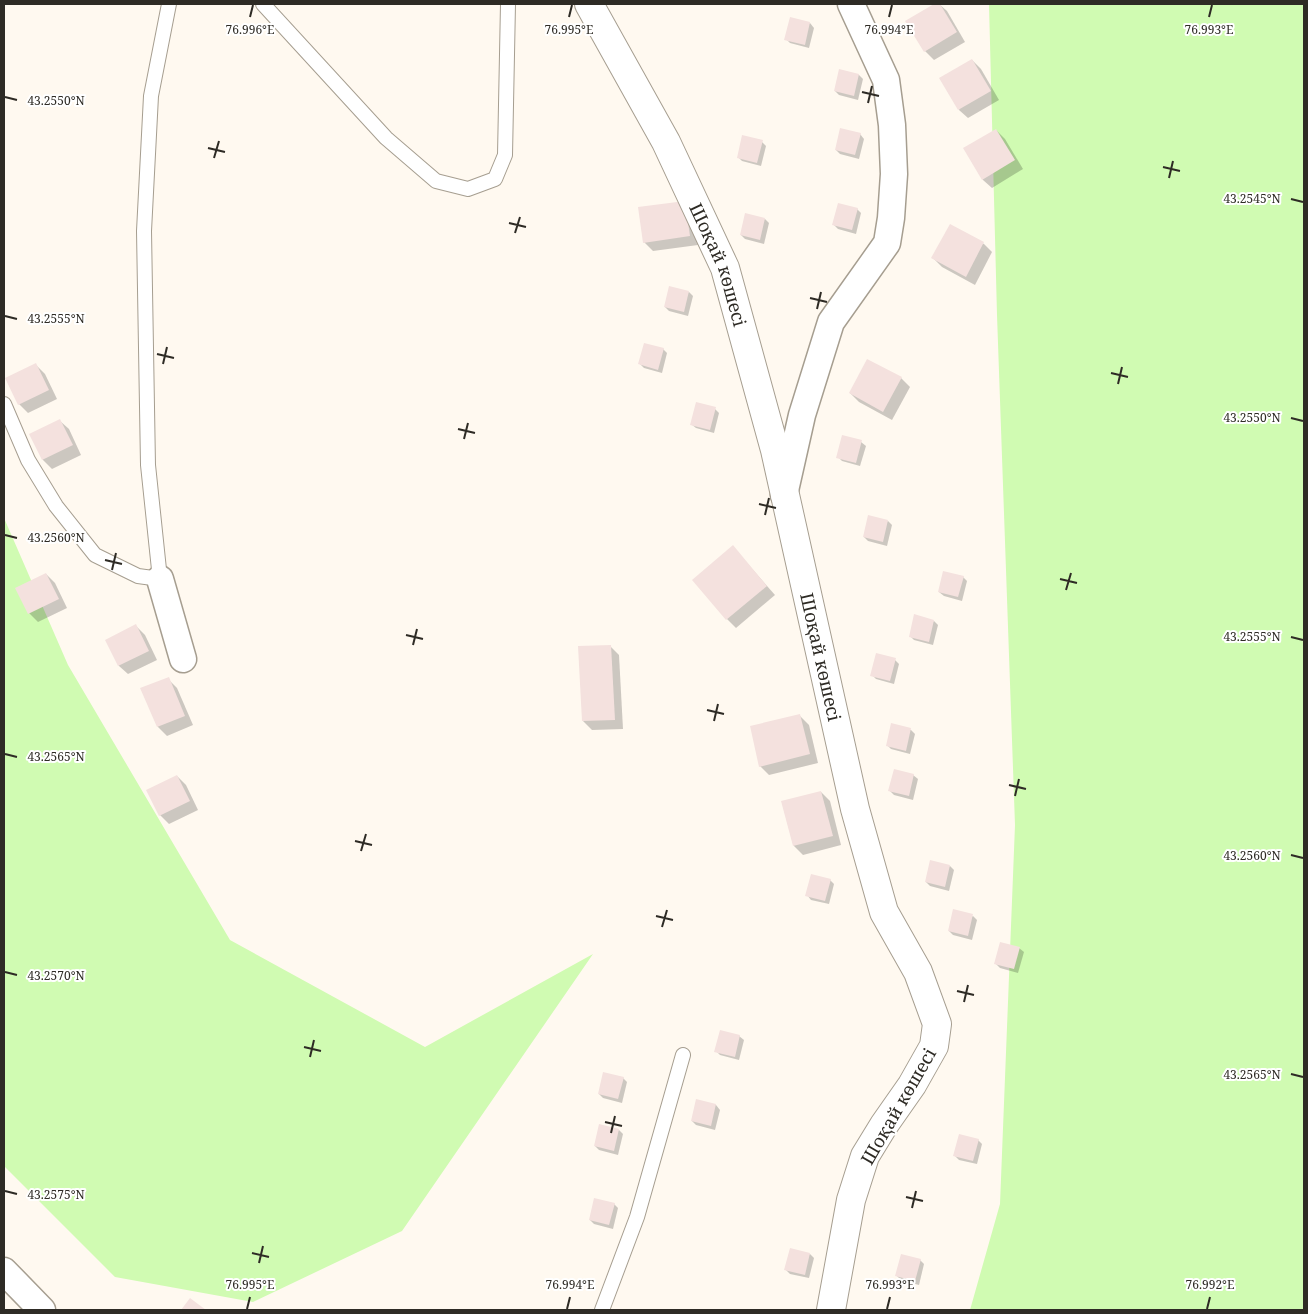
<svg xmlns="http://www.w3.org/2000/svg" width="1308" height="1314" font-family="'Noto Serif',serif">
	<style>
		.green { fill: #d0fbb2 }
		.shadow { fill: #0003 }
		.building { fill: #f4e1de }
		.lines { fill: none; stroke-linecap: round; stroke-linejoin: round }
		.service-casing { stroke: #a69e90; stroke-width: 16 }
		.minor-casing { stroke: #a69e90; stroke-width: 29 }
		.tertiary-casing { stroke: #a69e90; stroke-width: 30 }
		.service { stroke: #fff; stroke-width: 14 }
		.minor { stroke: #fff; stroke-width: 26 }
		.tertiary { stroke: #fff; stroke-width: 28 }
		.ticks { fill: none; stroke: #2e2b25; stroke-width: 2 }
		.labels { text-anchor: middle; dominant-baseline: central; stroke-width: 4; stroke-linejoin: round; paint-order: stroke }
		.street-label { font-size: 18px; fill: #2e2b25; stroke: #fff }
		.ticks-label { font-size: 12px; text-anchor: middle; fill: #2e2b25; stroke: #fff; stroke-width: 4; stroke-linejoin: round; paint-order: stroke }
	</style>
	<rect width="100%" height="100%" fill="#fff9f0"/>
	<g class="green">
		<path d="M989,4H1304V1310H970L1000,1204L1015,825L997,315Z"/>
		<path d="M4,518L68,665L230,940L425,1047L593,954L402,1231L253,1302L115,1277L4,1166Z"/>
	</g>
	<g class="shadow">
		<path d="M936,4H939L947,11L965,42L934,60L925,51L907,21Z"/>
		<path d="M810,23L814,28L809,48L790,43L786,39Z"/>
		<path d="M972,60L981,69L999,100L968,118L959,110Z"/>
		<path d="M840,70L859,75L863,79L858,100L839,95L835,91Z"/>
		<path d="M996,130L1005,139L1023,169L992,188L983,180L965,149Z"/>
		<path d="M860,134L864,139L859,159L840,154L836,150Z"/>
		<path d="M762,142L766,146L761,166L742,161L738,157Z"/>
		<path d="M857,209L861,213L856,234L838,229L834,225Z"/>
		<path d="M693,211L698,245L653,251L644,242Z"/>
		<path d="M765,219L769,223L764,244L745,239L741,235Z"/>
		<path d="M950,226L984,244L992,252L975,285L942,267L933,258Z"/>
		<path d="M689,292L693,296L688,316L669,311L665,307Z"/>
		<path d="M663,349L667,353L662,373L644,368L640,364Z"/>
		<path d="M36,365L45,374L57,399L28,413L19,404Z"/>
		<path d="M901,378L910,387L892,420L859,402L850,393Z"/>
		<path d="M715,409L719,413L714,433L696,428L691,424Z"/>
		<path d="M60,421L69,429L81,455L52,469L43,460L31,435Z"/>
		<path d="M861,442L866,446L860,466L842,461L838,457Z"/>
		<path d="M888,521L892,525L887,546L868,541L864,537Z"/>
		<path d="M733,547L775,595L736,628L727,619Z"/>
		<path d="M46,574L55,583L67,608L38,622L29,613Z"/>
		<path d="M963,577L967,581L962,601L944,596L939,592Z"/>
		<path d="M934,621L938,625L933,645L914,640L910,636Z"/>
		<path d="M136,626L145,635L157,660L128,674L119,666L107,640Z"/>
		<path d="M610,646L619,655L623,729L592,730L583,721Z"/>
		<path d="M895,660L899,664L894,684L876,679L872,675Z"/>
		<path d="M168,679L177,688L193,725L167,736L158,727L142,689Z"/>
		<path d="M800,716L809,725L818,763L769,775L760,766Z"/>
		<path d="M892,725L911,730L915,734L910,754L891,749L887,745Z"/>
		<path d="M913,775L918,779L913,800L894,795L890,791Z"/>
		<path d="M177,776L186,785L198,810L169,824L160,815Z"/>
		<path d="M821,792L830,801L841,845L803,855L794,846L783,802Z"/>
		<path d="M950,866L954,870L949,891L930,886L926,882Z"/>
		<path d="M830,880L834,884L829,904L811,900L807,895Z"/>
		<path d="M973,916L977,920L972,940L953,935L949,931Z"/>
		<path d="M1019,948L1024,952L1018,973L1000,968L996,964Z"/>
		<path d="M739,1036L744,1040L739,1060L720,1055L716,1051Z"/>
		<path d="M623,1078L627,1082L622,1103L603,1098L599,1094Z"/>
		<path d="M697,1101L716,1105L720,1110L715,1130L696,1125L692,1121Z"/>
		<path d="M619,1130L623,1134L618,1155L599,1150L595,1146Z"/>
		<path d="M978,1140L982,1144L977,1164L959,1160L954,1155Z"/>
		<path d="M614,1204L618,1208L613,1229L594,1224L590,1220Z"/>
		<path d="M810,1254L814,1258L809,1278L790,1274L786,1270Z"/>
		<path d="M920,1260L924,1264L919,1285L901,1280L897,1276Z"/>
	</g>
	<g class="building">
		<path d="M934,4H940L957,32L924,52L905,21Z"/>
		<path d="M790,17L810,22L805,45L784,40Z"/>
		<path d="M972,59L991,91L958,110L939,78Z"/>
		<path d="M839,69L859,74L854,96L834,91Z"/>
		<path d="M840,128L861,133L855,155L835,150Z"/>
		<path d="M996,129L1015,160L982,180L963,148Z"/>
		<path d="M742,135L763,140L757,163L737,158Z"/>
		<path d="M685,201L690,236L643,243L638,207Z"/>
		<path d="M838,203L858,208L852,230L832,225Z"/>
		<path d="M745,213L765,218L760,240L740,235Z"/>
		<path d="M950,224L984,242L966,277L931,258Z"/>
		<path d="M669,286L689,291L684,312L664,307Z"/>
		<path d="M644,343L664,348L658,370L638,364Z"/>
		<path d="M867,359L902,377L883,412L849,393Z"/>
		<path d="M36,363L49,390L18,405L5,378Z"/>
		<path d="M696,402L716,407L710,430L690,425Z"/>
		<path d="M60,419L73,445L42,460L29,434Z"/>
		<path d="M842,435L862,440L856,463L836,458Z"/>
		<path d="M868,515L888,520L883,542L863,537Z"/>
		<path d="M733,545L767,586L726,620L692,580Z"/>
		<path d="M943,571L964,576L958,597L938,592Z"/>
		<path d="M46,573L59,599L28,614L15,588Z"/>
		<path d="M914,614L934,620L929,642L909,637Z"/>
		<path d="M136,624L149,651L118,666L105,640Z"/>
		<path d="M611,645L615,720L582,721L578,646Z"/>
		<path d="M876,653L896,658L890,681L870,676Z"/>
		<path d="M169,677L185,716L157,727L140,688Z"/>
		<path d="M800,714L810,754L759,767L750,726Z"/>
		<path d="M891,723L911,728L906,751L886,746Z"/>
		<path d="M894,769L914,774L909,796L888,791Z"/>
		<path d="M177,775L190,801L159,816L146,790Z"/>
		<path d="M821,791L833,836L793,846L781,801Z"/>
		<path d="M930,860L950,865L945,887L925,882Z"/>
		<path d="M811,874L831,879L825,901L805,896Z"/>
		<path d="M953,909L973,914L968,936L948,931Z"/>
		<path d="M1000,942L1020,947L1014,969L994,964Z"/>
		<path d="M720,1030L740,1035L735,1057L714,1052Z"/>
		<path d="M603,1072L624,1077L618,1099L598,1094Z"/>
		<path d="M696,1099L716,1104L711,1126L691,1121Z"/>
		<path d="M599,1124L619,1129L614,1151L594,1146Z"/>
		<path d="M959,1134L979,1139L973,1161L953,1156Z"/>
		<path d="M594,1198L615,1203L609,1225L589,1220Z"/>
		<path d="M790,1248L810,1253L805,1275L784,1270Z"/>
		<path d="M901,1254L921,1259L915,1281L895,1276Z"/>
		<path d="M190,1298L206,1310H181Z"/>
	</g>
	<g class="lines">
		<g class="service-casing">
			<g id="service">
				<path d="M263,4L386,138L436,181L468,189L495,179L505,155L508,4"/>
				<path d="M4,404L28,460L56,506L95,555L138,576L160,579L148,465L144,231L151,96L169,4"/>
				<path d="M602,1310L637,1217L683,1055"/>
			</g>
		</g>
		<g class="minor-casing">
			<g id="minor">
				<path d="M784,495L802,415L831,322L887,243L891,218L894,174L892,125L886,80L851,4"/>
				<path d="M160,579L183,659"/>
				<path d="M4,1271L42,1310"/>
			</g>
		</g>
		<g class="tertiary-casing">
			<g id="tertiary">
				<path id="s1" d="M589,4L666,142L725,268L775,450L855,809L884,912L918,972L937,1024L934,1046L912,1085L884,1125L865,1156L851,1200L831,1310"/>
			</g>
		</g>
		<use href="#service" class="service"/>
		<use href="#minor" class="minor"/>
		<use href="#tertiary" class="tertiary"/>
	</g>
	<path class="ticks" d="M250,17L253,5M569,17L572,5M889,17L892,5M1209,17L1212,5M862,92L879,96M5,97L17,100M868,103L872,86M208,148L225,152M214,158L219,141M1163,167L1180,171M1169,178L1173,161M1291,199L1303,202M509,223L526,227M515,233L520,217M810,298L827,302M817,309L821,292M5,316L17,319M157,354L174,358M163,364L167,347M1111,373L1128,377M1118,384L1122,367M1291,418L1303,421M458,429L475,433M464,439L468,423M759,504L776,508M765,515L769,498M5,535L17,538M105,560L122,564M112,570L116,553M1060,579L1077,583M1066,590L1071,573M406,635L423,639M1291,637L1303,640M413,645L417,629M707,710L724,714M714,721L718,704M5,754L17,757M1009,785L1026,789M1015,796L1019,779M355,841L372,845M361,851L366,834M1291,855L1303,858M656,916L673,920M662,927L667,910M5,972L17,975M957,991L974,995M964,1002L968,985M304,1047L321,1051M310,1057L314,1040M1291,1074L1303,1077M605,1122L622,1126M611,1133L615,1116M5,1191L17,1194M906,1197L923,1201M912,1208L916,1191M252,1253L269,1257M259,1263L263,1246M247,1309L250,1297M567,1309L570,1297M887,1309L890,1297M1207,1309L1210,1297"/>
	<g class="labels">
		<g class="street-label">
			<text stroke="none"><textPath href="#s1" startOffset="292">Шоқай көшесі</textPath></text>
			<text stroke="none"><textPath href="#s1" startOffset="698">Шоқай көшесі</textPath></text>
			<text transform="translate(898 1106) rotate(-60)">Шоқай көшесі</text>
		</g>
	</g>
	<g class="ticks-label">
		<text x="250" y="34">76.996°E</text>
		<text x="569" y="34">76.995°E</text>
		<text x="889" y="34">76.994°E</text>
		<text x="1209" y="34">76.993°E</text>
		<text x="56" y="105">43.2550°N</text>
		<text x="1252" y="203">43.2545°N</text>
		<text x="56" y="323">43.2555°N</text>
		<text x="1252" y="422">43.2550°N</text>
		<text x="56" y="542">43.2560°N</text>
		<text x="1252" y="641">43.2555°N</text>
		<text x="56" y="761">43.2565°N</text>
		<text x="1252" y="860">43.2560°N</text>
		<text x="56" y="980">43.2570°N</text>
		<text x="1252" y="1079">43.2565°N</text>
		<text x="56" y="1199">43.2575°N</text>
		<text x="250" y="1289">76.995°E</text>
		<text x="570" y="1289">76.994°E</text>
		<text x="890" y="1289">76.993°E</text>
		<text x="1210" y="1289">76.992°E</text>
	</g>
	<rect width="1308" height="1314" fill="none" stroke="#2e2b25" stroke-width="10"/>
</svg>
